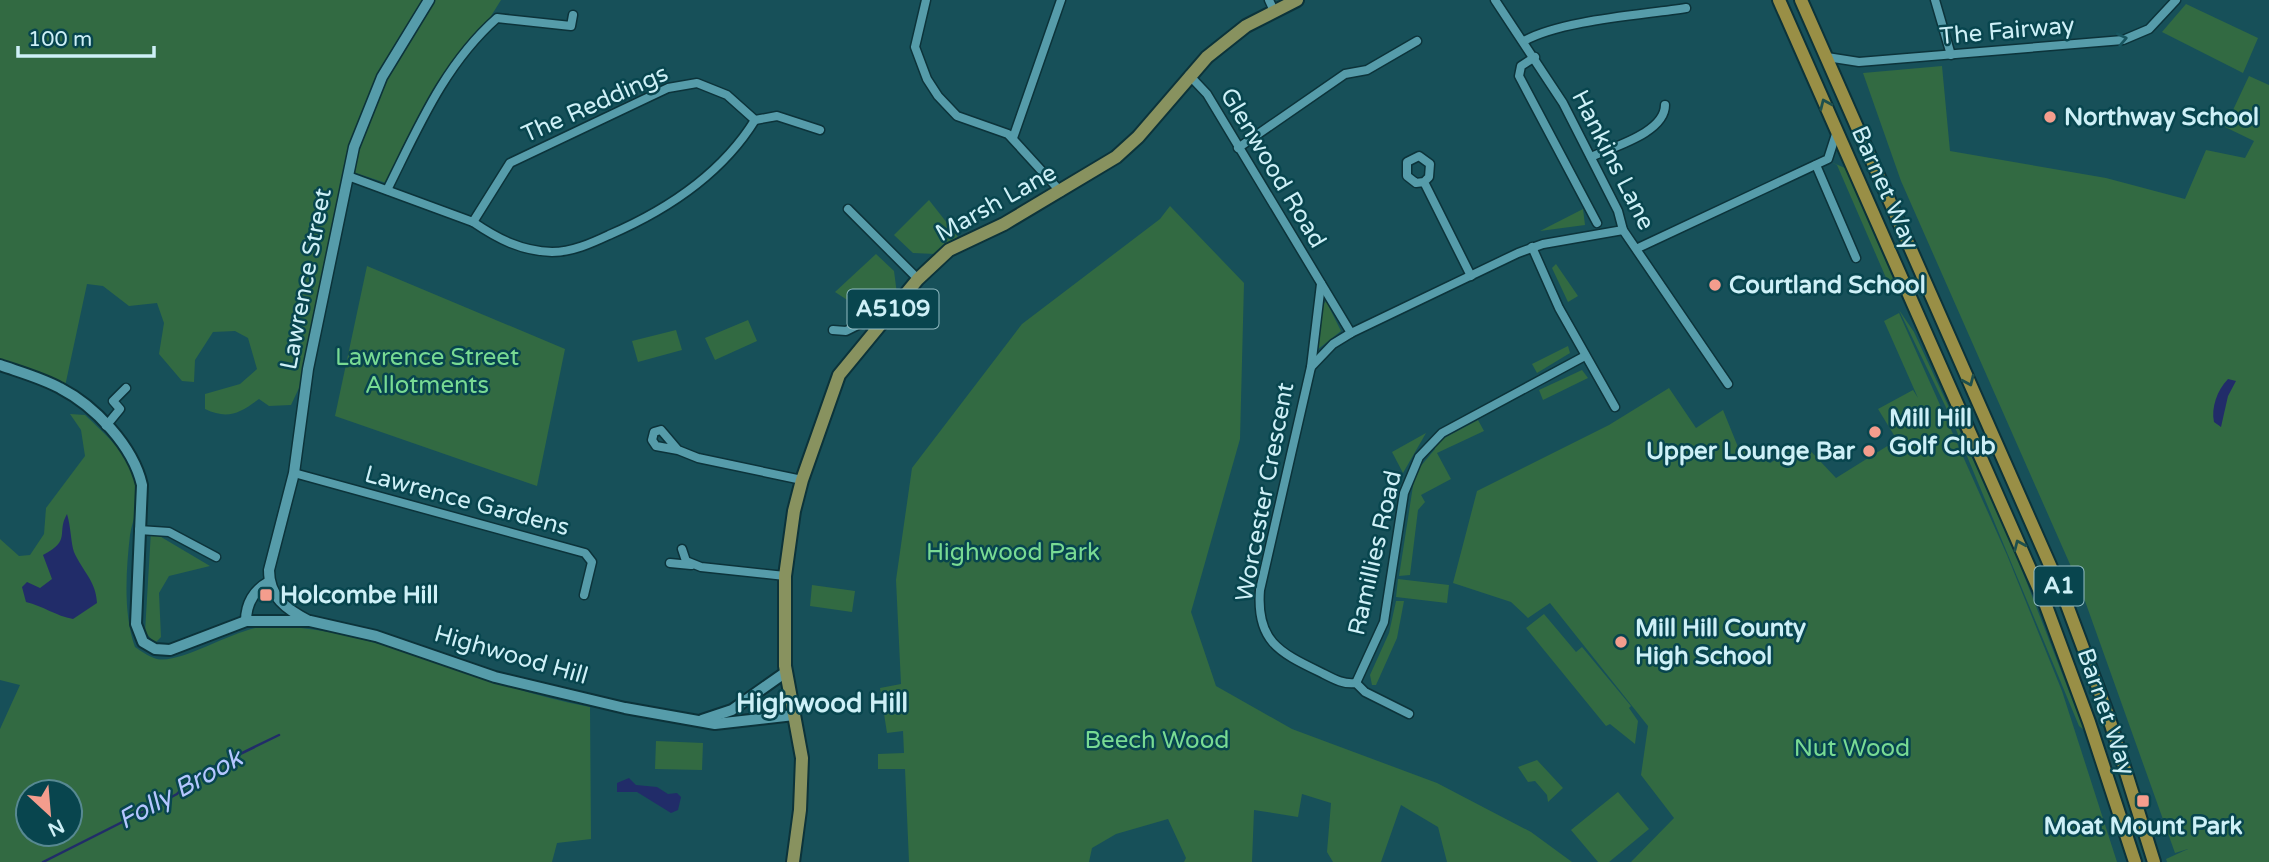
<svg xmlns="http://www.w3.org/2000/svg" width="2269" height="862" font-family="'Varela Round',sans-serif">
	<style>
		.green { fill: #326a42; fill-rule: evenodd }
		.water { fill: #212c69 }
		.lines { fill: none; stroke-linecap: round; stroke-linejoin: round }
		.stream { stroke: #212c69; stroke-width: 2.5 }
		.minor-casing { stroke: #0c333a; stroke-width: 11 }
		.tertiary-casing { stroke: #0c333a; stroke-width: 13 }
		.secondary-casing { stroke: #0c333a; stroke-width: 14 }
		.primary-casing { stroke: #0c333a; stroke-width: 16 }
		.trunk-casing { stroke: #0c333a; stroke-width: 16 }
		.minor { stroke: #569caa; stroke-width: 8 }
		.tertiary { stroke: #569caa; stroke-width: 10 }
		.secondary { stroke: #569caa; stroke-width: 10 }
		.primary { stroke: #88925f; stroke-width: 12 }
		.trunk { stroke: #998f46; stroke-width: 12 }
		.oneway { stroke: #185660 }
		.oneway2 { stroke: #1e504d }
		.poi-dot { fill: #f49d8d; stroke: #08454e; stroke-width: 2.5 }
		.labels { text-anchor: middle; dominant-baseline: central; stroke-width: 5; stroke-linejoin: round; paint-order: stroke }
		.shield { fill: #08454e; stroke: #93bdc4; stroke-width: 2 }
		.shield-label { font-size: 23px; font-weight: bold; fill: #cef0f7 }
		.street-label { font-size: 24px; fill: #cef0f7; stroke: #08454e }
		.poi-label { font-size: 24px; font-weight: bold; fill: #cef0f7; stroke: #08454e; text-anchor: start }
		.park-label { font-size: 24px; fill: #78da93; stroke: #08454e }
		.neighbourhood-label { font-size: 26px; font-weight: bold; fill: #cef0f7; stroke: #08454e }
		.water-label { font-size: 26px; font-style: italic; fill: #b4c6ff; stroke: #08454e }
	</style>
	<rect width="100%" height="100%" fill="#175059"/>
	<g class="green">
		<path d="M0,0H501L481,32L442,80L386,183L350,171L308,369L291,405L269,406L259,399C240,413 228,420 205,409V394L240,384L257,369L248,338L235,331L213,332L195,360L194,382L182,381L159,354L164,323L157,303L129,306L103,286L87,284L64,391L0,368Z"/>
		<path d="M2186,4L2258,38L2243,73L2162,32Z"/>
		<path d="M1942,66L1950,151L2106,178L2185,199L2206,150L2245,158L2254,141L2225,127L2249,76L2269,85V862H2167L2166,859L2188,849L2175,853L2080,587L1901,181L1863,73Z"/>
		<path d="M1831,162L1845,168L1893,278L1890,287L1837,165Z"/>
		<path d="M929,200L958,237L935,254L913,253L894,235Z"/>
		<path d="M1170,206L1244,283L1240,439L1191,612L1216,686L1292,729L1437,783L1531,832L1572,862H1447L1438,827L1401,805L1381,862H1333L1327,852L1331,803L1302,794L1298,817L1254,810L1252,862H1184L1186,858L1168,819L1116,834L1092,848L1089,862H909L905,769H878V754L904,753L903,731L887,733L880,688L901,684L896,580L912,468L1022,324L1160,219Z"/>
		<path d="M1583,209L1585,225L1540,231Z"/>
		<path d="M876,254L894,271L897,294L875,318L835,292Z"/>
		<path d="M1556,264L1578,296L1568,302L1552,268Z"/>
		<path d="M367,266L565,349L537,486L335,416Z"/>
		<path d="M1326,301L1341,331L1317,350L1323,305Z"/>
		<path d="M1899,310L1914,332L2011,542L2084,730L2079,726L1952,420Z"/>
		<path d="M1899,313L2007,555L2062,691L2117,862H1631L1674,818L1641,775L1648,726L1550,603L1528,618L1511,602L1453,583L1477,491L1609,425L1669,388L1696,428L1723,410L1738,447L1770,463L1803,443L1836,478L1897,440L1878,409L1913,390L1918,398L1884,321Z"/>
		<path d="M748,320L757,341L715,360L705,338Z"/>
		<path d="M676,330L682,350L638,362L632,341Z"/>
		<path d="M1568,346L1570,353L1537,373L1532,364Z"/>
		<path d="M1582,370L1588,378L1543,400L1539,390Z"/>
		<path d="M70,414L85,415C104,433 134,459 139,487C141,502 132,521 130,535C126,570 123,614 135,647C141,651 148,656 154,658C178,668 236,626 270,626C382,628 481,688 590,707L591,839L557,843L552,862H0V729L20,685L0,680V539L19,556L30,555L44,534L46,508L85,456L81,430ZM28,792H70V834H28Z"/>
		<path d="M1478,420L1484,431L1437,453L1451,479L1421,495L1425,502L1418,510L1410,575L1399,576L1415,473L1435,449L1433,444Z"/>
		<path d="M1426,433L1403,473L1392,452Z"/>
		<path d="M151,531L210,566L169,576L159,593L161,637L155,643L145,632Z"/>
		<path d="M1398,579L1449,585L1447,603L1396,597Z"/>
		<path d="M812,585L855,591L852,612L810,606Z"/>
		<path d="M1396,601H1404L1397,638L1376,685H1372L1370,675L1389,633Z"/>
		<path d="M1544,614L1576,652L1582,647L1631,706L1629,708L1638,721L1635,744L1610,724L1606,726L1526,628Z"/>
		<path d="M656,741L703,743L702,770L655,769Z"/>
		<path d="M1537,760L1563,788L1548,802L1547,795L1535,781L1528,782L1518,767Z"/>
		<path d="M1618,792L1649,829L1609,862H1598L1571,830Z"/>
	</g>
	<g class="water">
		<path d="M2228,379L2236,381L2228,396L2221,427L2214,422C2211,408 2217,390 2228,379Z"/>
		<path d="M67,514C71,527 71,544 74,552C83,572 96,581 97,603L73,619C56,616 43,606 26,602L22,587L27,582L40,588L52,579L43,555C72,540 56,533 67,514Z"/>
		<path d="M629,778L636,785L657,787L668,794L677,793L681,797L678,810L671,813L637,792H617V783Z"/>
	</g>
	<g class="lines">
		<path class="stream" d="M43,862L164,801L177,794L191,778L279,735"/>
		<g class="minor-casing">
			<g id="minor">
				<path d="M926,0L915,47L927,79L938,96L957,116L1008,134L1061,192"/>
				<path d="M1269,0L1274,11"/>
				<path d="M1495,0L1563,103L1618,211L1623,230L1728,384"/>
				<path d="M1935,0L1951,55"/>
				<path d="M1524,41C1562,20 1642,15 1686,8"/>
				<path d="M1535,57L1521,66L1519,76L1597,223"/>
				<path d="M1827,57L1859,62L2123,40L2149,29L2176,0"/>
				<path d="M1189,75L1207,94L1351,333"/>
				<path d="M1013,138L1061,0"/>
				<path d="M1238,148L1345,74L1367,70L1417,41"/>
				<path d="M1591,157C1612,147 1665,133 1665,105"/>
				<path d="M1816,165L1856,258"/>
				<path d="M348,176L473,222L510,163L668,88L697,83L727,95L755,120L777,116L820,130"/>
				<path d="M1424,182L1429,177L1430,164L1419,156L1407,162V176L1416,183L1424,182L1471,276"/>
				<path d="M387,190C418,128 444,65 497,18L571,26L573,15"/>
				<path d="M848,209L918,279"/>
				<path d="M473,222C498,239 521,251 552,252C572,252 592,243 609,235C667,210 721,175 755,120"/>
				<path d="M1532,247L1559,308L1615,407"/>
				<path d="M1638,248L1828,159L1837,131"/>
				<path d="M833,330L846,331L864,322L875,329"/>
				<path d="M1311,367L1321,284"/>
				<path d="M106,426L120,409L113,401L126,388"/>
				<path d="M678,450L656,446L652,440L654,432L661,430L678,450L698,458L802,480"/>
				<path d="M294,473L585,553L592,562L584,595"/>
				<path d="M139,530L169,532L216,557"/>
				<path d="M682,549L686,561L701,567L785,576"/>
				<path d="M670,563L691,565"/>
				<path d="M1356,683C1343,685 1332,678 1320,672C1278,652 1256,640 1260,590L1311,367L1333,344L1351,333L1518,253L1543,244L1623,230"/>
				<path d="M1356,683L1384,622L1404,493L1419,457L1442,433L1585,356"/>
				<path d="M1356,683L1365,692L1409,714"/>
			</g>
		</g>
		<g class="tertiary-casing">
			<g id="tertiary">
				<path d="M246,621C246,604 254,590 269,582"/>
				<path d="M309,621C286,609 269,597 269,570L294,473L308,369L354,147L382,77L429,0"/>
			</g>
		</g>
		<g class="secondary-casing">
			<g id="secondary">
				<path d="M0,365C20,372 42,378 60,388C95,406 133,446 142,485L136,624L143,642L155,649L170,650L246,621H310L376,636L495,677L625,708L715,724L794,715"/>
				<path d="M702,720L732,710L786,672"/>
			</g>
		</g>
		<g class="primary-casing">
			<path id="primary" d="M793,862L800,810L802,758L785,666V576L794,511L802,480L839,375L918,279L949,250L1004,224L1116,157L1138,137L1207,57L1246,26L1297,0"/>
		</g>
		<g class="trunk-casing">
			<g id="trunk">
				<path d="M1779,0L2045,603L2089,722L2135,862"/>
				<path d="M1801,0L2064,597L2107,712L2154,862"/>
			</g>
		</g>
		<use href="#minor" class="minor"/>
		<use href="#tertiary" class="tertiary"/>
		<use href="#secondary" class="secondary"/>
		<use href="#primary" class="primary"/>
		<use href="#trunk" class="trunk"/>
	</g>
	<defs><path id="oneway-chevron" d="M-2-3.5L2.5 0L-2 3.5" fill="none" stroke-width="1.6" stroke-linecap="round" stroke-linejoin="round" transform="scale(1.75)"/></defs>
	<use class="oneway" href="#oneway-chevron" transform="translate(2122 39) rotate(-12)"/>
	<g class="oneway2">
		<use href="#oneway-chevron" transform="translate(1825 104) rotate(-114)"/>
		<use href="#oneway-chevron" transform="translate(1969 381) rotate(66)"/>
		<use href="#oneway-chevron" transform="translate(2019 545) rotate(-114)"/>
	</g>
	<g class="poi-dot">
		<circle cx="2050" cy="117" r="7"/>
		<circle cx="1715" cy="285" r="7"/>
		<circle cx="1875" cy="432" r="7"/>
		<circle cx="1869" cy="451" r="7"/>
		<rect x="259" y="588" width="14" height="14" rx="3.5"/>
		<circle cx="1621" cy="642" r="7"/>
		<rect x="2136" y="794" width="14" height="14" rx="3.5"/>
	</g>
	<g class="labels">
		<g class="shield">
			<rect x="847.5" y="289.5" width="91" height="39" rx="5"/>
			<rect x="2034.5" y="566.5" width="49" height="39" rx="5"/>
		</g>
		<g class="shield-label">
			<text x="893" y="309">A5109</text>
			<text x="2059" y="586">A1</text>
		</g>
		<g class="street-label">
			<text transform="translate(2007 31) rotate(-5)">The Fairway</text>
			<text transform="translate(595 104) rotate(-24)">The Reddings</text>
			<text transform="translate(1613 160) rotate(63)">Hankins Lane</text>
			<text transform="translate(1273 168) rotate(59)">Glenwood Road</text>
			<text transform="translate(1885 188) rotate(66)">Barnet Way</text>
			<text transform="translate(996 203) rotate(-29)">Marsh Lane</text>
			<text transform="translate(306 279) rotate(-79)">Lawrence Street</text>
			<text transform="translate(1265 492) rotate(-79)">Worcester Crescent</text>
			<text transform="translate(467 501) rotate(15)">Lawrence Gardens</text>
			<text transform="translate(1375 553) rotate(-77)">Ramillies Road</text>
			<text transform="translate(511 655) rotate(16)">Highwood Hill</text>
			<text transform="translate(2106 712) rotate(71)">Barnet Way</text>
		</g>
		<g class="poi-label">
			<text x="2064" y="117">Northway School</text>
			<text x="1729" y="285">Courtland School</text>
			<text x="1889" y="418">Mill Hill<tspan x="1889" dy="28">Golf Club</tspan></text>
			<text x="1855" y="451" text-anchor="end">Upper Lounge Bar</text>
			<text x="280" y="595">Holcombe Hill</text>
			<text x="1635" y="628">Mill Hill County<tspan x="1635" dy="28">High School</tspan></text>
			<text x="2143" y="826" text-anchor="middle">Moat Mount Park</text>
		</g>
		<g class="park-label">
			<text x="427" y="357">Lawrence Street<tspan x="427" dy="28">Allotments</tspan></text>
			<text x="1013" y="552">Highwood Park</text>
			<text x="1157" y="740">Beech Wood</text>
			<text x="1852" y="748">Nut Wood</text>
		</g>
		<g class="neighbourhood-label">
			<text x="822" y="703">Highwood Hill</text>
		</g>
		<g class="water-label">
			<text transform="translate(180 789) rotate(-29)">Folly Brook</text>
		</g>
	</g>
	<g transform="translate(49 813) rotate(154)"><circle r="33" fill="#08454e" stroke="#578992" stroke-width="2"/>
	<path d="M0-5L12 26L0 18L-12 26Z" fill="#f49d8d"/>
	<text y="-10" font-size="19" font-weight="bold" text-anchor="middle" fill="#cef0f7">N</text>
	</g>
	<path d="M18 46v10h136v-10" fill="none" stroke="#cef0f7" stroke-width="3.5"/>
	<text x="28" y="46" font-size="21" fill="#cef0f7" stroke="#08454e" stroke-width="5" paint-order="stroke">100 m</text>
</svg>
